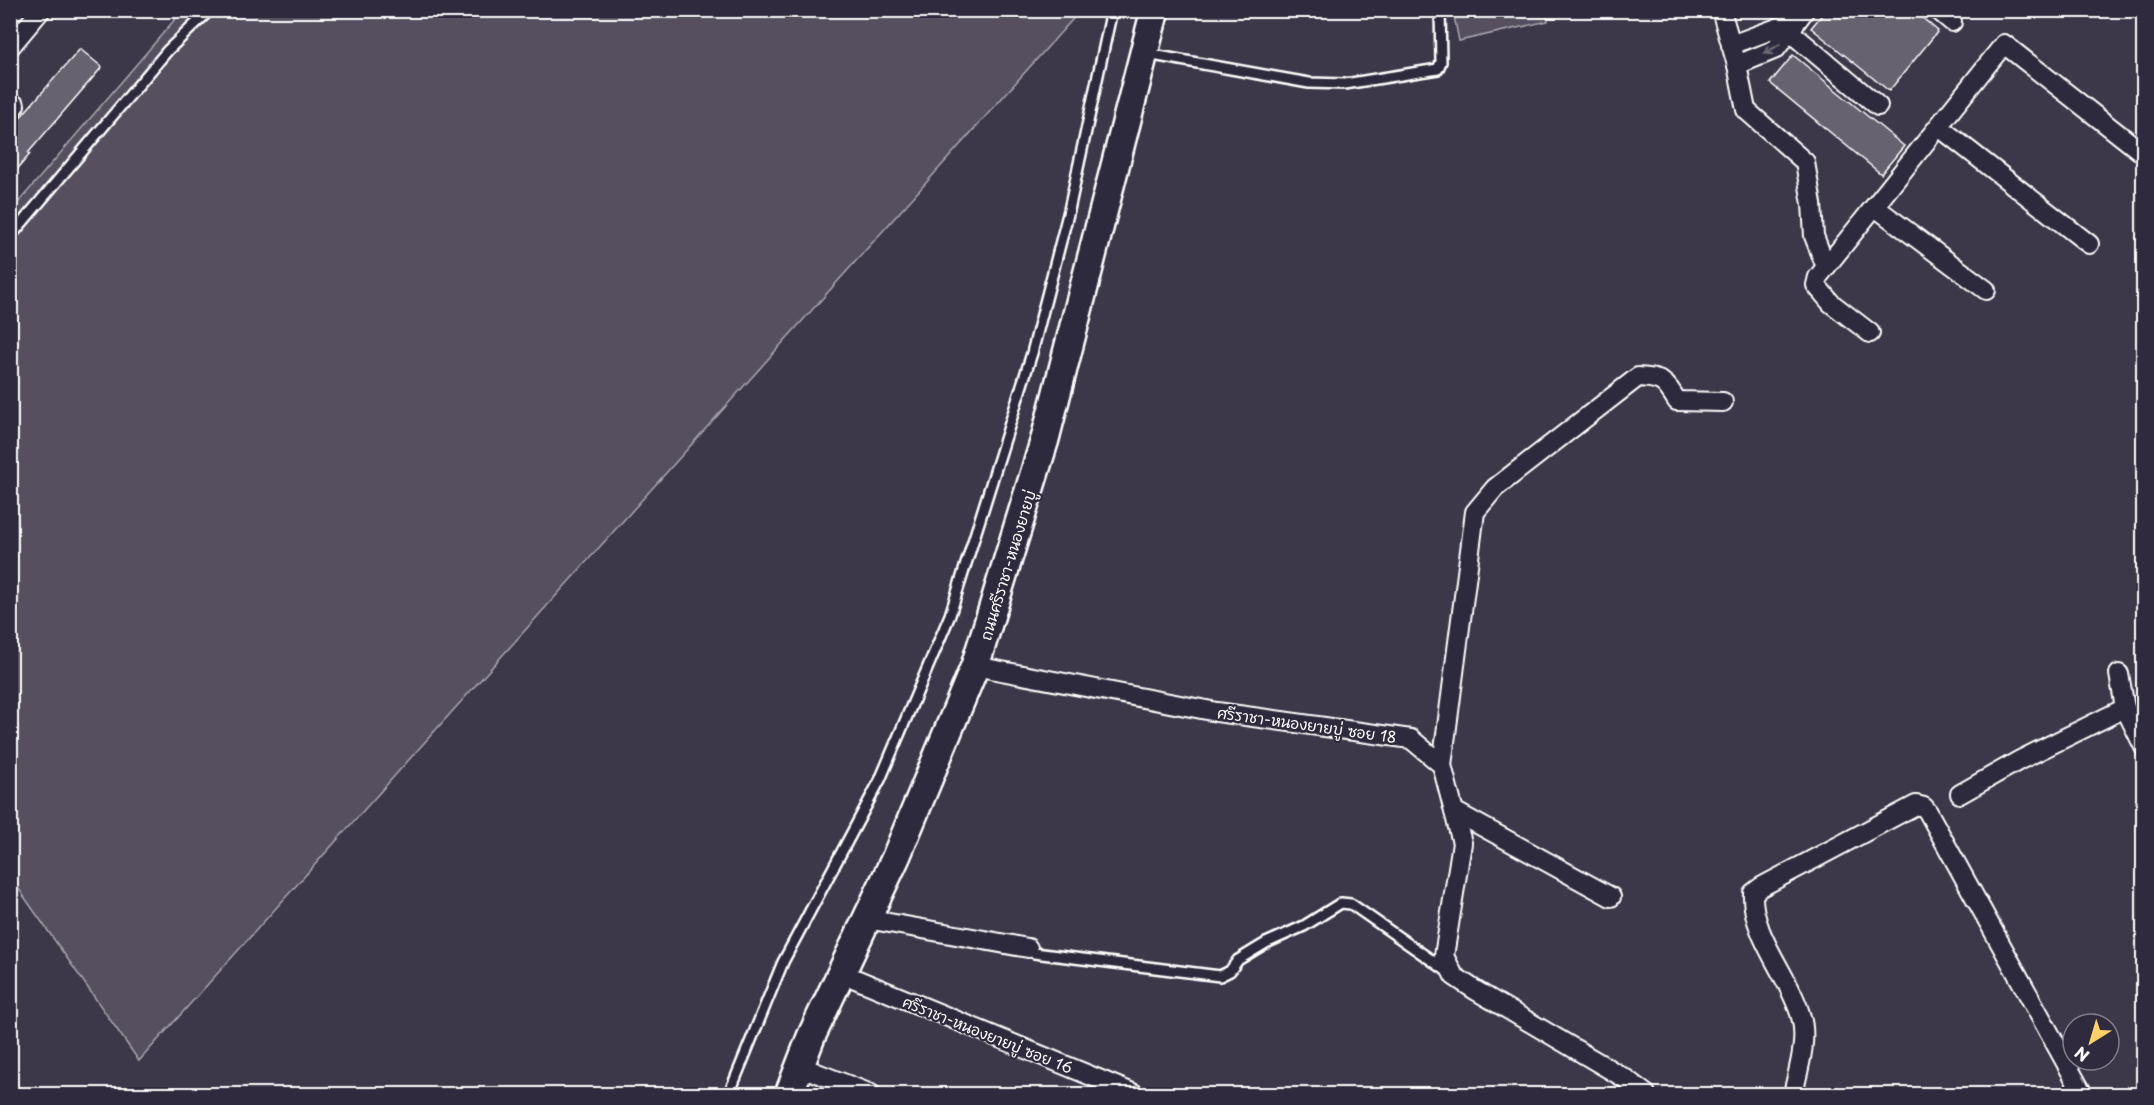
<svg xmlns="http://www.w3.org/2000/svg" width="2154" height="1105" font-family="'Playpen Sans','Playpen Sans Thai',sans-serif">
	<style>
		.green { fill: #555060; stroke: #aaa8b0; stroke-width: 1.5 }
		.building { fill: #666270; stroke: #fff; stroke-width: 1.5 }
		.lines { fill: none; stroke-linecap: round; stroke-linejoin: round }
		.lane-casing { stroke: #fff; stroke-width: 14 }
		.street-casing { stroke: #fff; stroke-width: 22 }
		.secondary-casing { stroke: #fff; stroke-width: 32 }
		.lane { stroke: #2f2a3d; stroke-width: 9 }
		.street { stroke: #2f2a3d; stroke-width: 18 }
		.secondary { stroke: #2f2a3d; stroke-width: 27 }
		.oneway { stroke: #6d6a77 }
		.labels { text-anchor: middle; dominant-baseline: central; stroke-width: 4.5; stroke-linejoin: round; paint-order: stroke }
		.street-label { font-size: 15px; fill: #fff; stroke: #2f2a3d }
	</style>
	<rect width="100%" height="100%" fill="#3c3749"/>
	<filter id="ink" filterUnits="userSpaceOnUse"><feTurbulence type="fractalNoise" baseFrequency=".0167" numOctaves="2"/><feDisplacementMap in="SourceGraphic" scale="12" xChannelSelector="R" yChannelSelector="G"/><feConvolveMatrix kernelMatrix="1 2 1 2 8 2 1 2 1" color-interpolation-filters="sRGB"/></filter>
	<g filter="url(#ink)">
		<g class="green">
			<path d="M182,11H1080L139,1061L11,878L10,212Z"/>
			<path d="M1453,11H1546L1548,21L1459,41Z"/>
		</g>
		<g class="building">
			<path d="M1826,10H1913L1938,31L1889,91L1811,28Z"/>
			<path d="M80,49L102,67L28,153L30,154L10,178V129Z"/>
			<path d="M1793,55L1904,146L1881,174L1770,83Z"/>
		</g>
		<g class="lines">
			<g class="lane-casing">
				<g id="lane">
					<path d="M1147,54L1309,83L1345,84L1438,69L1441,62L1440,10"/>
					<path d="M10,237L168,50L210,10"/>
					<path d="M1034,953L1220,976L1230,971L1238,960L1266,943L1304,926L1341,903L1351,904L1447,971"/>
					<path d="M729,1094L783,962L880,780L950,615L1032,353L1069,210L1112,10"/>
				</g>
			</g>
			<g class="street-casing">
				<g id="street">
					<path d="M1721,10L1737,65L1746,110L1805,162L1812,204L1814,236L1826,267"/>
					<path d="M1938,10L1952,22"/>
					<path d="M1783,26L1878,106"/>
					<path d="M1731,45L1793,22"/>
					<path d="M10,47L41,10"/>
					<path d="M1737,65L1776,49L1805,10"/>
					<path d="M10,111L15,105"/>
					<path d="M1939,127L2089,244"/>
					<path d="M1875,207L1986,290"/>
					<path d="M1870,333L1831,303L1816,285L1818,277L2004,44L2144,154"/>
					<path d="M975,666L1217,712L1411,739L1442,765L1462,843L1444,956L1454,976L1475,990L1626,1079L1646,1094"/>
					<path d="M2119,674L2125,708L2144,747"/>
					<path d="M1442,765L1475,512L1495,488L1638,377C1662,378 1665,381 1677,401L1723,402"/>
					<path d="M1960,794L2020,760L2125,708"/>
					<path d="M1454,811L1611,897"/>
					<path d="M867,919L1028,948"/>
					<path d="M841,973L1135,1094"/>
					<path d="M799,1066L871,1094"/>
					<path d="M1793,1094C1798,1071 1808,1040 1801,1017C1790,976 1751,936 1753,893L1761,887L1916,805L1924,807L1928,812L2083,1094"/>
				</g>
			</g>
			<g class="secondary-casing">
				<path id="secondary" d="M789,1094L811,1037L896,857L975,666L1045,439L1155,10"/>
			</g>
			<use href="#lane" class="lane"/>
			<use href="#street" class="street"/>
			<use href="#secondary" class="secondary"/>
		</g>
		<defs><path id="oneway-shaft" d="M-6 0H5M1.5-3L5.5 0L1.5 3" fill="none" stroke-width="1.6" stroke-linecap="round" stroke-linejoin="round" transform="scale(1.5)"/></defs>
		<use class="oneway" href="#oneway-shaft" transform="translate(1772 49) rotate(148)"/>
	</g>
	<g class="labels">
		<g class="street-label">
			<text transform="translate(1007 565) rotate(-73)">ถนนศรีราชา-หนองยายบู่</text>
			<text transform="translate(1307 724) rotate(8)">ศรีราชา-หนองยายบู่ ซอย 18</text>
			<text transform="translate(988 1034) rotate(22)">ศรีราชา-หนองยายบู่ ซอย 16</text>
		</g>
	</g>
	<rect width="2154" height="1105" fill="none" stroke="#2f2a3d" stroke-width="36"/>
	<rect x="18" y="18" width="2118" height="1069" fill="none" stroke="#fff" stroke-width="2" filter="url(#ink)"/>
	<g transform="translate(2091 1042) rotate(217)"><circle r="28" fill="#2f2a3d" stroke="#827f8b" stroke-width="1.5"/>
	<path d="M0-4.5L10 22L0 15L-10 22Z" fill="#ffd166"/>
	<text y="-9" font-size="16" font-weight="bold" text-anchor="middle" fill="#ffffff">N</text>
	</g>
</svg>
